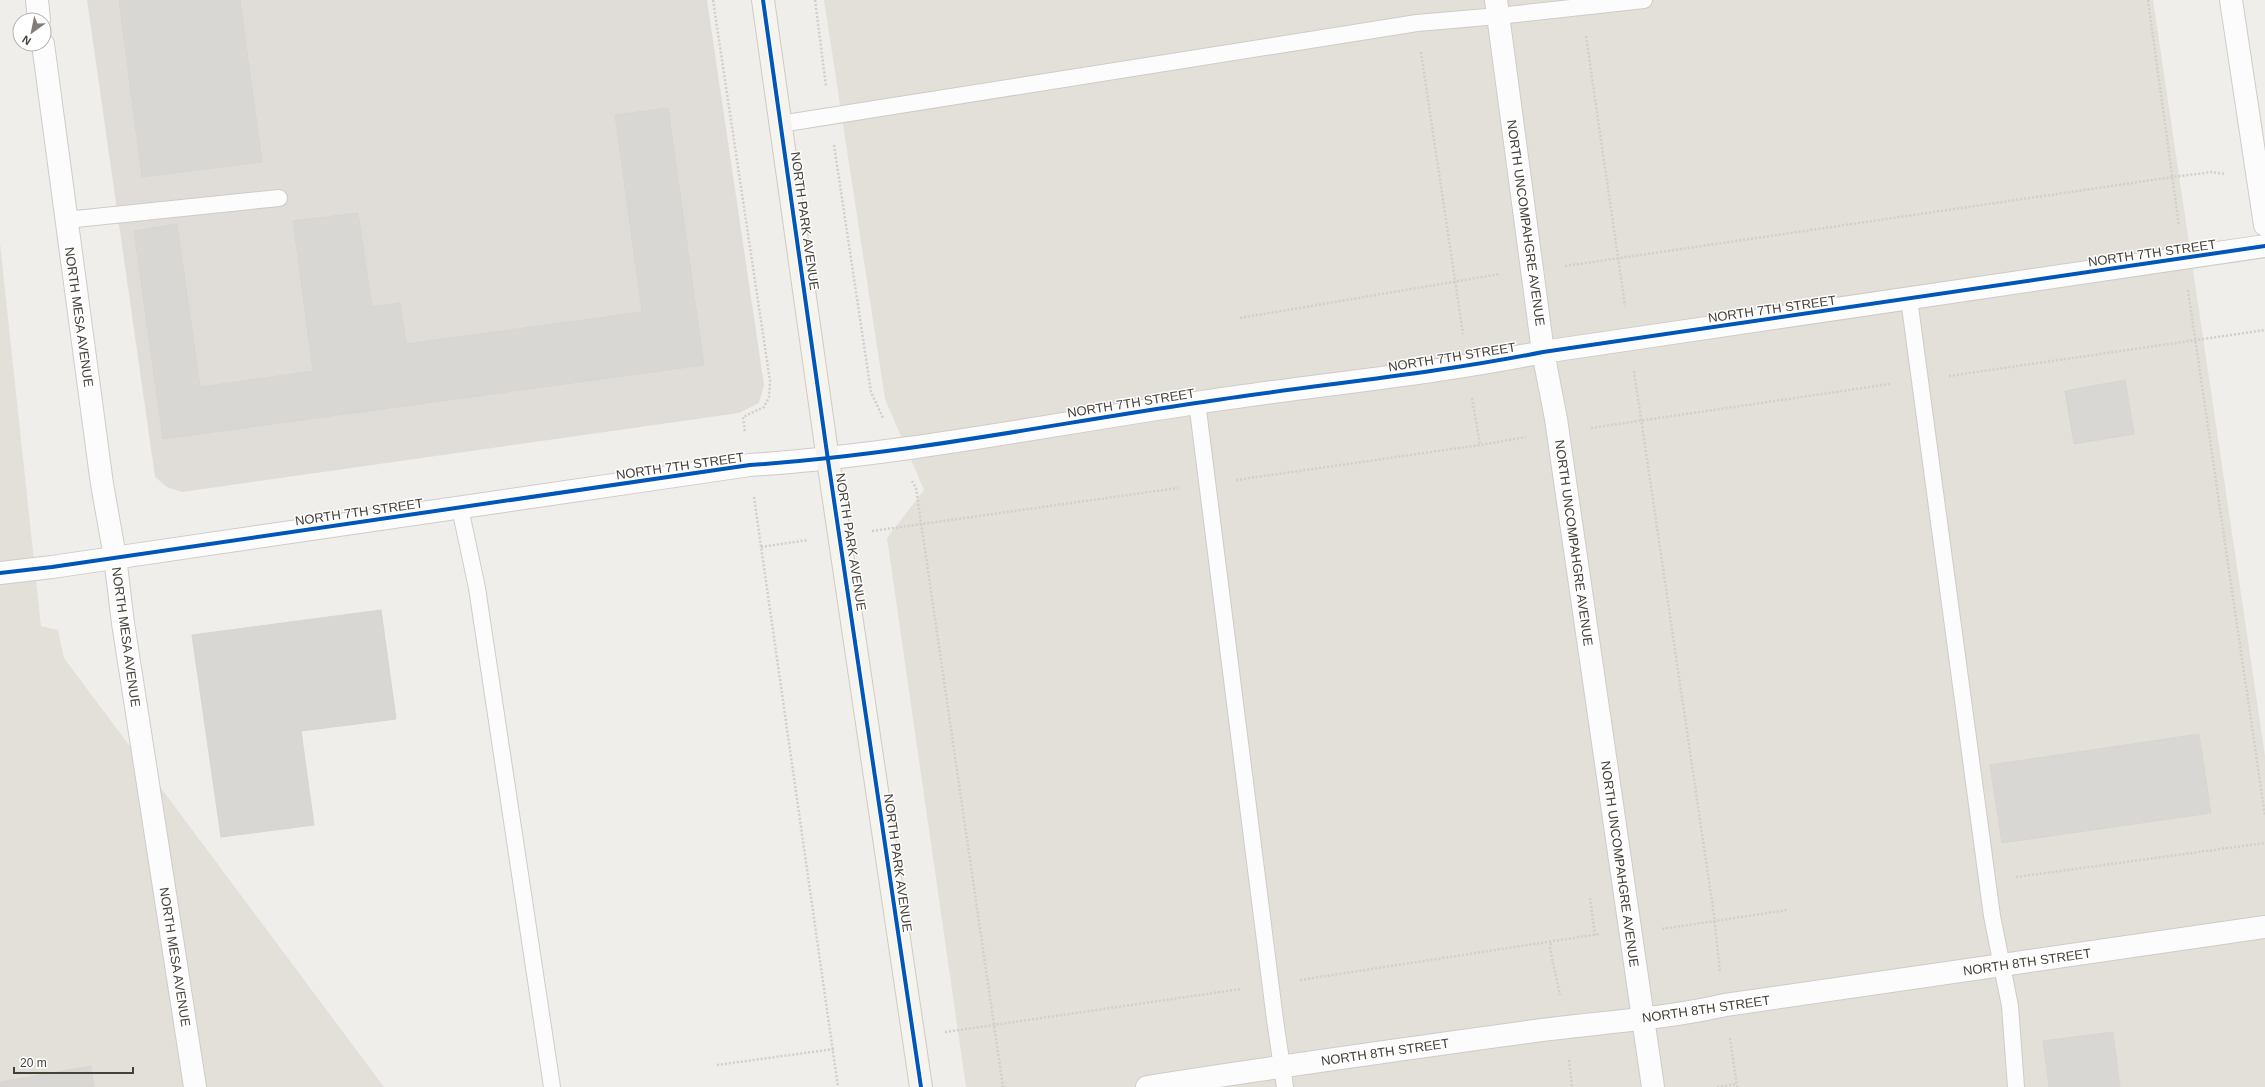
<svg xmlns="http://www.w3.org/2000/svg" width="2265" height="1087" font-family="Arial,sans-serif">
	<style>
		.residential { fill: #e3e0d9 }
		.industrial { fill: #e0ddd9 }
		.building { fill: #d9d7d3; stroke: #d8d5d0 }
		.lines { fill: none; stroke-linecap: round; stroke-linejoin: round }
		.lane-casing { stroke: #ceccc8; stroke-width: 18 }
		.street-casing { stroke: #ceccc8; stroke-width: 24 }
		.secondary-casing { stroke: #cecbc2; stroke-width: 24 }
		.path { stroke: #d1cecb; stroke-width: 2.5; stroke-dasharray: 2 2; stroke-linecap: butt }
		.lane { stroke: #fdfcfc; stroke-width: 16 }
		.street { stroke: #fdfcfc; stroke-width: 22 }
		.secondary { stroke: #f6f4ef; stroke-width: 22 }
		.cycleway-casing { stroke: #fff; stroke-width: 6 }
		.cycleway { stroke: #0057b8; stroke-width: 4 }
		.labels { text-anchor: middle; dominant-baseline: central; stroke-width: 3; stroke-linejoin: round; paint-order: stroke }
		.street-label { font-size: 13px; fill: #454038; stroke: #fff }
	</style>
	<rect width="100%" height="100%" fill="#f0eeea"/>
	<g class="residential">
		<path d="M824,0H2153L2265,756V1087H966L887,538L924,490L885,399Z"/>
		<path d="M0,243L41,626L58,630L64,658L384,1087H0Z"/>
	</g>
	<path class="industrial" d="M87,0H707L764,385L759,403L739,413L182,492L167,487L155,477Z"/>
	<g class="building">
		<path d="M119,0H240L262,162L142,177Z"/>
		<path d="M668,108L704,365L163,439L134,231L177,224L200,387L313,371L293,221L358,213L372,307L400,303L406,344L642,312L615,115Z"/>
		<path d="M2125,380L2134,434L2074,444L2065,391Z"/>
		<path d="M381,610L396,719L301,731L314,825L221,837L192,635Z"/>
		<path d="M2199,734L2211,813L2002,843L1990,765Z"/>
		<path d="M2113,1032L2120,1087H2049L2043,1041Z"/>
		<path d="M91,1066L94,1087H0V1082Z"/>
	</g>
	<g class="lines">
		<g class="lane-casing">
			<g id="lane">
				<path d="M780,124L1417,23L1498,16L1644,0"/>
				<path d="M66,220L279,198"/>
				<path d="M1909,299L1992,916L2010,1006L2016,1087"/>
				<path d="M1197,402L1275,1020L1285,1087"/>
				<path d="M460,508L477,588L552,1087"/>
			</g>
		</g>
		<g class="street-casing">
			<g id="street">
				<path d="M37,0L39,20"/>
				<path d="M1496,0L1543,352L1556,419L1653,1087"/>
				<path d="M2231,0L2265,225"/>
				<path d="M43,44L102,484L115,557L123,623L195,1087"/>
				<path d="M0,573L52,567L750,465C900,455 1047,425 1196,403C1312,385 1428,375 1543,352L2265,246"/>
				<path d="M1147,1087C1279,1066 1411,1048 1542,1030C1603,1022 1665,1019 1725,1005L2265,927"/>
			</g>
		</g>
		<g class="secondary-casing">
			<path id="secondary" d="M763,0L828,460L921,1087"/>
		</g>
		<g class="path">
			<path d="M713,0L770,381L769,397L764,407L743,417L745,433"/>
			<path d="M815,0L826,86"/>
			<path d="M2148,0L2179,226"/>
			<path d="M1586,36L1625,306"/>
			<path d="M1421,52L1463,334"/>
			<path d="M834,145L871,392L883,418"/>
			<path d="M1565,266L2173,177L2211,172L2225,174"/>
			<path d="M2188,290L2265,816"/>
			<path d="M1240,318L1500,274"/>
			<path d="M1634,371L1714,915L1720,973"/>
			<path d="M1949,376L2265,330"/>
			<path d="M1472,398L1480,445"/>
			<path d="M1591,428L1890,384"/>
			<path d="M1236,480L1480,445L1526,437"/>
			<path d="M912,481L916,488L1003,1087"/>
			<path d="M754,497L838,1087"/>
			<path d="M872,531L1178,488"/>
			<path d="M761,547L808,540"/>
			<path d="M2016,877L2265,843"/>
			<path d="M1590,898L1595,935"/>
			<path d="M1662,929L1787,910"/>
			<path d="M1551,943L1550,949L1560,995"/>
			<path d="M1300,980L1599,934"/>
			<path d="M945,1032L1241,989"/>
			<path d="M1730,1038L1737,1087"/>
			<path d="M1569,1060L1572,1087"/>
			<path d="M717,1065L834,1049"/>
			<path d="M1717,1087L1736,1084"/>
		</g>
		<use href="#lane" class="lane"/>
		<use href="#street" class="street"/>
		<use href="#secondary" class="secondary"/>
		<g class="cycleway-casing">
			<g id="cycleway">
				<path d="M763,0L828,460L921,1087"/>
				<path d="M0,573L52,567L750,465C900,455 1047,425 1196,403C1312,385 1428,375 1543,352L2265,246"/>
			</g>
		</g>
		<use href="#cycleway" class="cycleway"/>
	</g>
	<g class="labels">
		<g class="street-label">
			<text transform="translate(805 221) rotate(82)">NORTH PARK AVENUE</text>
			<text transform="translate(1526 223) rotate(82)">NORTH UNCOMPAHGRE AVENUE</text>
			<text transform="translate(2152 253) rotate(-8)">NORTH 7TH STREET</text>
			<text transform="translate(1772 309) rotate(-8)">NORTH 7TH STREET</text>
			<text transform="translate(79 317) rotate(82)">NORTH MESA AVENUE</text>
			<text transform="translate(1452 357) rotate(-9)">NORTH 7TH STREET</text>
			<text transform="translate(1131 403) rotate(-9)">NORTH 7TH STREET</text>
			<text transform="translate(680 466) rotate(-8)">NORTH 7TH STREET</text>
			<text transform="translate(359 512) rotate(-8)">NORTH 7TH STREET</text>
			<text transform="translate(851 542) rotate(81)">NORTH PARK AVENUE</text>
			<text transform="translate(1574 543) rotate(82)">NORTH UNCOMPAHGRE AVENUE</text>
			<text transform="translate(126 637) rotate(82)">NORTH MESA AVENUE</text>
			<text transform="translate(898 863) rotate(82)">NORTH PARK AVENUE</text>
			<text transform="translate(1620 864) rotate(82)">NORTH UNCOMPAHGRE AVENUE</text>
			<text transform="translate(175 957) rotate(81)">NORTH MESA AVENUE</text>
			<text transform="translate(2027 962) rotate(-8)">NORTH 8TH STREET</text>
			<text transform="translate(1706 1009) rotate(-8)">NORTH 8TH STREET</text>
			<text transform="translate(1385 1052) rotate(-8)">NORTH 8TH STREET</text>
		</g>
	</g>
	<g transform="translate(32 32) rotate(213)"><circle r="19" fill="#ffffff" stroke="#b5b3af"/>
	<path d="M0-3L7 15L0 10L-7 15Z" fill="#817d76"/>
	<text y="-6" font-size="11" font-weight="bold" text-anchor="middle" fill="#454038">N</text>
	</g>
	<path d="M14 1067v6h119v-6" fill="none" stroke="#454038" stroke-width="2"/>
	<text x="20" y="1067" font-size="12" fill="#454038" stroke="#ffffff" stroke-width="3" paint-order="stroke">20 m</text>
</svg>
